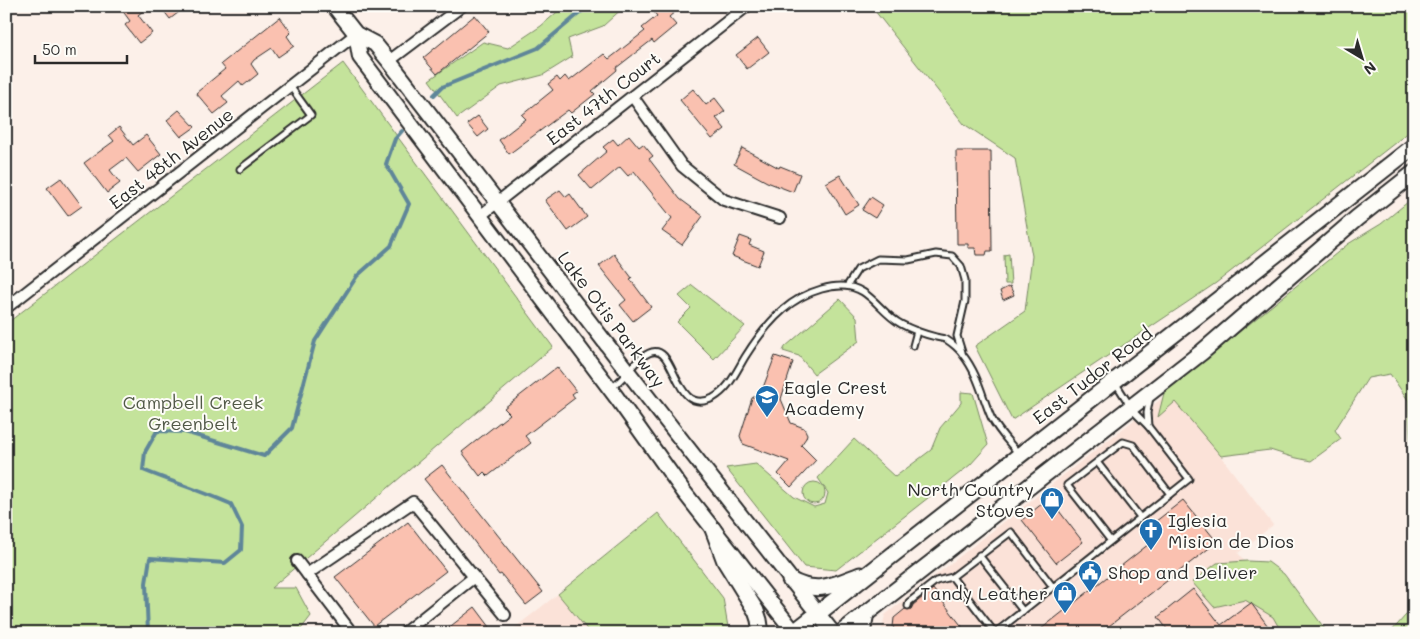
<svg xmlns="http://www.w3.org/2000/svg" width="1420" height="639" font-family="Mali,sans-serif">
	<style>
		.built { fill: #fbe2d8 }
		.green { fill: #c4e39b; stroke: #788763 }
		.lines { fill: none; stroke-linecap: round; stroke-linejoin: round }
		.stream { stroke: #5f8699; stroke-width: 4 }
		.building { fill: #fac1b0; stroke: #2b2b2b }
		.service-casing { stroke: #2b2b2b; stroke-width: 9 }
		.minor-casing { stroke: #2b2b2b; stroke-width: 14 }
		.secondary-casing { stroke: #2b2b2b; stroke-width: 18 }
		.primary-casing { stroke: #2b2b2b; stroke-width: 19 }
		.service { stroke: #fdfcf7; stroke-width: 5 }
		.minor { stroke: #fdfcf7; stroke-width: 10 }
		.secondary { stroke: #fdfcf7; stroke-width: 14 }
		.primary { stroke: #fdfcf7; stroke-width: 15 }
		.labels { text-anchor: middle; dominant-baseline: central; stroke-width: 4; stroke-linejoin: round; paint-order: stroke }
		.street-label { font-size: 18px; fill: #2b2b2b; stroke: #fdfcf7 }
		.poi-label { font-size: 18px; fill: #2b2b2b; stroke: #fdfcf7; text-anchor: start }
		.park-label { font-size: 18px; fill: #515947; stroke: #fdfcf7 }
	</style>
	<rect width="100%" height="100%" fill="#fcf0e9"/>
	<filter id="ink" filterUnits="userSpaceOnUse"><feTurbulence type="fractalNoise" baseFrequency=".02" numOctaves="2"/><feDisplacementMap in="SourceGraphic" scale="10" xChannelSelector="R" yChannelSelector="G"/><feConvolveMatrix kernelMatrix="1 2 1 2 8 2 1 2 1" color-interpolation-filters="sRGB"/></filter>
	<g filter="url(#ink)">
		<g class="built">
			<path d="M1171,391L1273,525L1238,553L1302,633H881L885,615Z"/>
			<path d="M558,594L590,633H508Z"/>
		</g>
		<g class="green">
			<path d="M564,6H625L603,26L568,39L572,57L543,75L501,86L457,118L429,80L483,42L508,48L541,26Z"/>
			<path d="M871,6H1414V128L1216,283L1012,420L975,346L1025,311L1032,256L1015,158L964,124Z"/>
			<path d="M343,63L553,347L271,588H296L311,616L298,633H6V324Z"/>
			<path d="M1414,197V633H1390L1413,607L1411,457L1408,400L1390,374L1368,378L1335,430L1341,439L1311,461L1292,457L1270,450L1221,456L1175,402L1158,417L1164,393L1348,244L1381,224Z"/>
			<path d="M1009,254L1011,284H1005L1004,255Z"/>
			<path d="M692,285L745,326L714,359L677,322L691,308L679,296Z"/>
			<path d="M840,299L857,317L859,341L814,374L799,356L783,351L785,347Z"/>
			<path d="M961,392L973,393L988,445L970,465L836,570L804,567L726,468L756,464L794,497L814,507L825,504L828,493L818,478L854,439L895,477L931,450L940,428L961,403Z"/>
			<circle cx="814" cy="493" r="11"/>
			<path d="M658,513L723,598L729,633H590L558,594Z"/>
			<path d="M1247,561L1268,562L1284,574L1328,633H1282L1273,617L1245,600L1214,607L1192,582L1217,563Z"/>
		</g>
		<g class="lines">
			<g class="stream">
				<path d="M434,95L442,87L538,48L588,6"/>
				<path d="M148,633L146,583L150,558L225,563L241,550L242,527L231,504C202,491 172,482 143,470L145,452L157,431L185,432L264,456L292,428L315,341L357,276L391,246L409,204L386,164L395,139L402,131"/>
			</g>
		</g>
		<g class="building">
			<path d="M127,6H149L138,15L152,33L139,43L125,25L130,21L122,10Z"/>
			<path d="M160,6H187L170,19Z"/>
			<path d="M649,6H682L669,17L676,25L654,43L652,40L616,68L617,70L592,91L595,94L571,113L568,110L509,154L499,140L526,119L522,115L553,90L548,84L557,77L560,81L565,76L569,81L604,54L609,59L645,31L642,28L657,16Z"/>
			<path d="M475,15L489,32L437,74L423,58Z"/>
			<path d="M280,17L291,32L287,36L294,46L278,57L272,48L254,60L251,64L258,74L243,86L239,81L222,96L228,103L214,114L196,93L225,69L221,64Z"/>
			<path d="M758,38L769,52L747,69L736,55Z"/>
			<path d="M693,89L706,105L715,98L725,111L716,118L725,129L712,139L680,100Z"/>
			<path d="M179,110L195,127L181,137L167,120Z"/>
			<path d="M478,116L488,129L478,137L467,124Z"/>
			<path d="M119,127L133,145L146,135L161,154L138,172L126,158L110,170L120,183L107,193L84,163L114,141L109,135Z"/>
			<path d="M629,135L639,147L643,144L653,156L649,159L680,199L703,216L682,245L662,231L672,218L634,171L628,176L620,167L592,190L579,175L607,151L603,147L613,139L618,145Z"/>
			<path d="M742,148L779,168L780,166L800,174L793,192L767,182L734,164Z"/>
			<path d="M956,151H991L992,251H987L986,255H976L975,248H968V244H957Z"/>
			<path d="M840,175L859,205L845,214L826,183Z"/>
			<path d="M61,178L82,206L68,216L47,188Z"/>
			<path d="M560,190L566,197L570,194L587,217L568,231L545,200Z"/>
			<path d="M871,197L883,205L875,218L862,210Z"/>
			<path d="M740,236L751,240L749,245L764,251L758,266L732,256Z"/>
			<path d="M614,254L632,278L630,279L651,307L633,321L620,305L626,300L599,266Z"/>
			<path d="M1010,286L1014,295L1003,300L1000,291Z"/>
			<path d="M775,356L793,362L781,399L791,423L804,428L807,434L806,438L801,445L816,460L791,487L778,474L789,461L743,444L740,436L752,398L761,393Z"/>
			<path d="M557,367L576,391L572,394L575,398L525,436L531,443L488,476L484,472L480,476L462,452L510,414L504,408Z"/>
			<path d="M442,465L543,592L526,605L501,574L499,575L455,516H454L424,479Z"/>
			<path d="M1049,498L1083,542L1056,563L1022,520Z"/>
			<path d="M1183,500L1217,542L1100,633H1036L1154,540L1146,529Z"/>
			<path d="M408,522L446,571L374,626L335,577Z"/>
			<path d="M933,589L967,633H898L893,627L894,618L905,609H911L913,605Z"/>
			<path d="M1193,589L1221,625L1251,603L1273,633H1170L1158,617Z"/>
			<path d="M475,607L490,627L482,633H442Z"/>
		</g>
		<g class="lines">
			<g class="service-casing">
				<g id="service">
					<path d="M526,6V7"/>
					<path d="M240,169L311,115L290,86"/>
					<path d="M847,286L858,269L878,259L908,260L936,254L952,256L961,266L965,280V301L957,336L962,352"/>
					<path d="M913,346L917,331"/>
					<path d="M611,389C616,384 622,379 627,373C634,365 638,358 649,353C677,340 672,418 713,398C729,389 736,372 745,357C755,341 769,322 783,310C802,293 840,277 863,292C877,301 886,316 901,324C912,330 924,334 936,337C939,338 944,338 947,340C952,343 960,350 963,355C978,374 982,396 991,417C997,430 1009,442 1018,453"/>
					<path d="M1148,426L1147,413L1150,397"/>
					<path d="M1097,462L1140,517"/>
					<path d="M1110,540L1067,485L1123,442L1133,445L1170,494"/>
					<path d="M979,555L1023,611"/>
					<path d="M908,606L909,602L936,581L952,577"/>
					<path d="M995,633L1189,479L1148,426L1134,412L1115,382"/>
					<path d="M995,633L952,577L1011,532L1053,587"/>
				</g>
			</g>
			<g class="minor-casing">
				<g id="minor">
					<path d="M389,61L462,6"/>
					<path d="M633,97L682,166L724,200L780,218"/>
					<path d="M480,216L747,6"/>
					<path d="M6,308L356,34"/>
					<path d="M297,561L352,633"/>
					<path d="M307,574L413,502L505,615"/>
					<path d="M404,633L474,577"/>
				</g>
			</g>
			<g class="secondary-casing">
				<g id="secondary">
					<path d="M334,6L356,34L375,44L389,61L628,372L833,633"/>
					<path d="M356,34L360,57L617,398L684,492L795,633"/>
				</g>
			</g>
			<g class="primary-casing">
				<g id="primary">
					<path d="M713,529L725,561L756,611L759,620L761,633"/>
					<path d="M790,580C817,595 834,585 860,575"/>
					<path d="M793,633L1414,146"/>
					<path d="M841,633L1202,352L1357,218L1414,173"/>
					<path d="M862,633L866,613"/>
				</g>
			</g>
			<use href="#service" class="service"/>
			<use href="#minor" class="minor"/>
			<use href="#secondary" class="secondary"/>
			<use href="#primary" class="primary"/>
		</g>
	</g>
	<defs>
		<g id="school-pin" transform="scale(1.25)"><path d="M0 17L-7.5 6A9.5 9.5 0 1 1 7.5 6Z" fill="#1f6fb2" stroke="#fdfcf7"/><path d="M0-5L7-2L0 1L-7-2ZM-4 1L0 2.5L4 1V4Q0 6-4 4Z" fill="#fff"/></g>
		<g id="shop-pin" transform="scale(1.25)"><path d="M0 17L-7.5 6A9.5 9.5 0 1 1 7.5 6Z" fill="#1f6fb2" stroke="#fdfcf7"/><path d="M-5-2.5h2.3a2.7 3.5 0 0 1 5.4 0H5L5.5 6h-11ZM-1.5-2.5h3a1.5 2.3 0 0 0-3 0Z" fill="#fff"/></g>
		<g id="church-pin" transform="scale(1.25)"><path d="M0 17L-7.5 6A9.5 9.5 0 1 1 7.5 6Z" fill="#1f6fb2" stroke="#fdfcf7"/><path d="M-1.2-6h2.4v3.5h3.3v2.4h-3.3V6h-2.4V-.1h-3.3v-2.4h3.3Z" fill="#fff"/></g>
		<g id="civic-pin" transform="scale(1.25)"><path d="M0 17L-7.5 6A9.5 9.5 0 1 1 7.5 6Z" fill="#1f6fb2" stroke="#fdfcf7"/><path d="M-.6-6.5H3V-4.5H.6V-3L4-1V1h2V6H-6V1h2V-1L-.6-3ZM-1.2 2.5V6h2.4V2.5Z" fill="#fff"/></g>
	</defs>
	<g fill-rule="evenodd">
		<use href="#school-pin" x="767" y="397"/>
		<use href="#shop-pin" x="1052" y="499"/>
		<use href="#church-pin" x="1151" y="530"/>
		<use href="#civic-pin" x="1090" y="572"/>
		<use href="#shop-pin" x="1065" y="593"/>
	</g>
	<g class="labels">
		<g class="street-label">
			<text transform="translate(603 98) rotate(-38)">East 47th Court</text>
			<text transform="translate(171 158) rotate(-38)">East 48th Avenue</text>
			<text transform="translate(612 319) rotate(53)">Lake Otis Parkway</text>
			<text transform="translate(1092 375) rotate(-38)">East Tudor Road</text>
		</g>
		<g class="poi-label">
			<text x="784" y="387">Eagle Crest<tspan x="784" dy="21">Academy</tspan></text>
			<text x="1034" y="489" text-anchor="end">North Country<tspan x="1034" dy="21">Stoves</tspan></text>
			<text x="1168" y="520">Iglesia<tspan x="1168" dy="21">Mision de Dios</tspan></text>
			<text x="1108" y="572">Shop and Deliver</text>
			<text x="1048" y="593" text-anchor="end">Tandy Leather</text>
		</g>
		<g class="park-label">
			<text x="193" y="402">Campbell Creek<tspan x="193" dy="21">Greenbelt</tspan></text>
		</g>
	</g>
	<rect width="1420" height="639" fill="none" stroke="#fdfcf7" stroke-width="25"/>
	<rect x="12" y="12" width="1395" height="614" fill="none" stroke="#2b2b2b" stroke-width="2" filter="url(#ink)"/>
	<g transform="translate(1362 58) rotate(142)" stroke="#fdfcf7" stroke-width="4" paint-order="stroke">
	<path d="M0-4L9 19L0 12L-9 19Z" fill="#2b2b2b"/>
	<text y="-8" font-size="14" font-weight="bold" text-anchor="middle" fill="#2b2b2b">N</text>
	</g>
	<path d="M35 55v8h92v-8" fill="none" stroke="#2b2b2b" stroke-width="2.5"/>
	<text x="42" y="55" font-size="15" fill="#2b2b2b" stroke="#fdfcf7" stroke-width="4" paint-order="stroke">50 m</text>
</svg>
